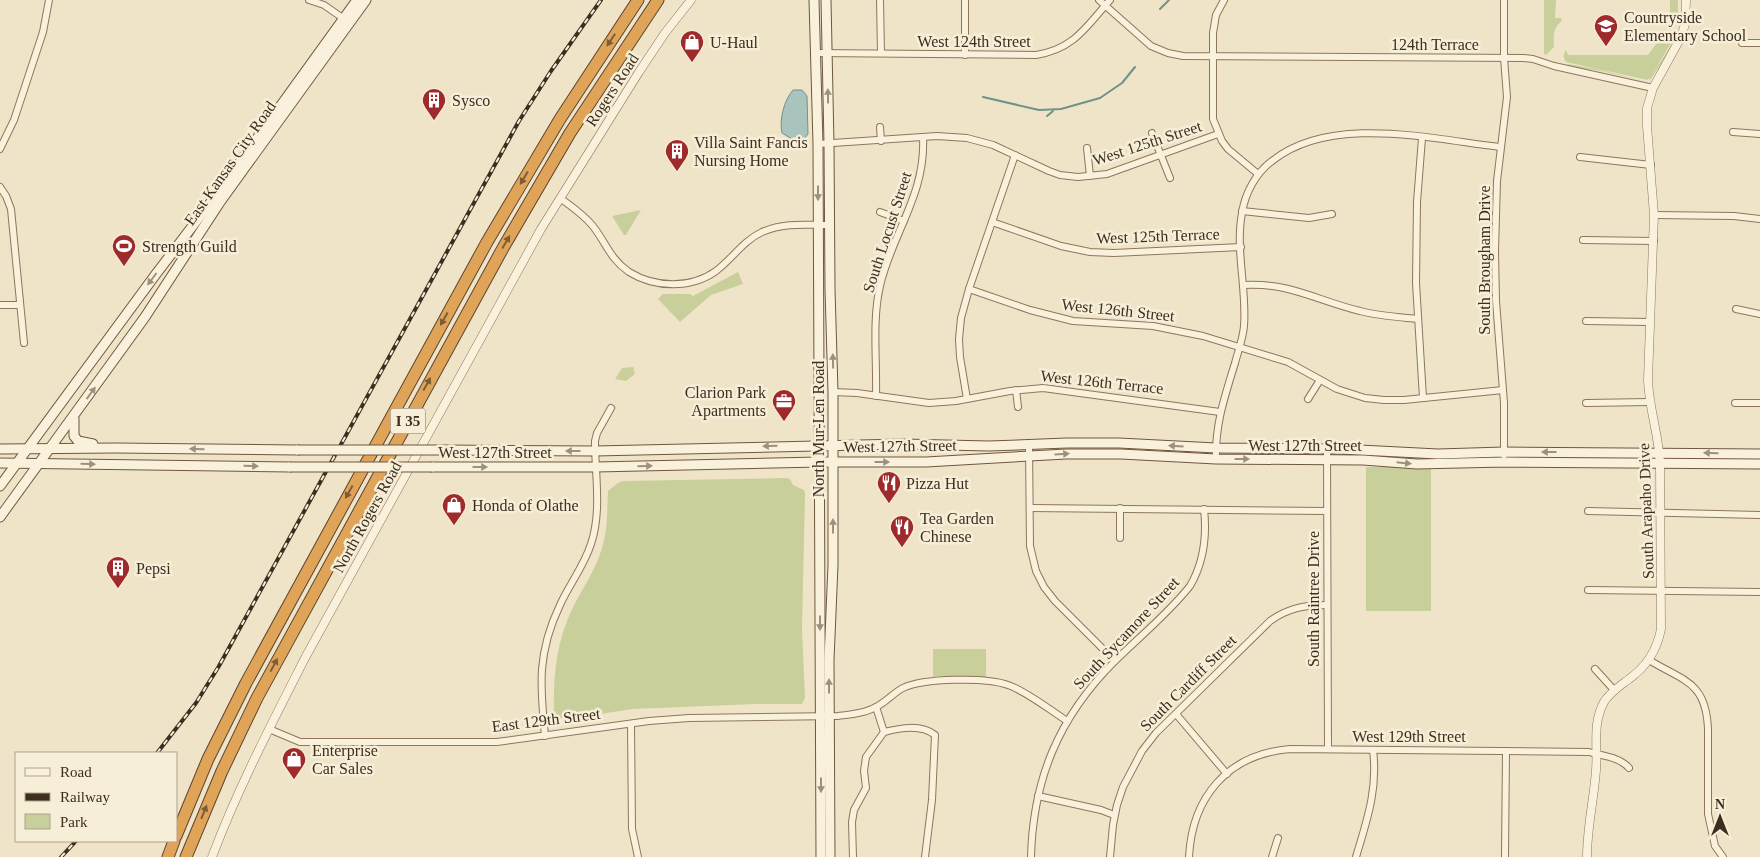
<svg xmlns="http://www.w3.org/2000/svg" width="1760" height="857" font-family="'Times New Roman',serif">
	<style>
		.green { fill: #c9cf9b }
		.water { fill: #a9c4bc; stroke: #6f938a }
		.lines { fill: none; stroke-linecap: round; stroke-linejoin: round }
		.stream { stroke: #6f938a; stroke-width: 2 }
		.minor-casing { stroke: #8d765c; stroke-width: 8 }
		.tertiary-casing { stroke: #8d765c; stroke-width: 9 }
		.secondary-casing { stroke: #6f573f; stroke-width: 11 }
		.motorway-casing { stroke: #5b4430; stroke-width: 13 }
		.minor { stroke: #faf1dc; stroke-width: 6 }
		.tertiary { stroke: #faf1dc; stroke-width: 8 }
		.secondary { stroke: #faf1dc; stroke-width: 9 }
		.motorway { stroke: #e0a458; stroke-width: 11 }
		.rail-casing { stroke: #3d2e20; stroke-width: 4 }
		.rail { stroke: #f7eed8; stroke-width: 2; stroke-dasharray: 5.5; stroke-linecap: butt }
		.secondary-bridge-casing { stroke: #6f573f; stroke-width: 11; stroke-linecap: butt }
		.secondary-bridge { stroke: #faf1dc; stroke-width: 9 }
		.oneway { fill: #7e5d36 }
		.oneway2 { fill: #9c907e }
		.labels { text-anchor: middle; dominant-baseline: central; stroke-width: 5; stroke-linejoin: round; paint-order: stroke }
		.shield { fill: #f7eed8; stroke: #756857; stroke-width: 1 }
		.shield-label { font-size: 15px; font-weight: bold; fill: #3d2e20 }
		.poi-label { font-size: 16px; fill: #3d2e20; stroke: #f7eed8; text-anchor: start }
		.street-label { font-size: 16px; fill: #3d2e20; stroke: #f7eed8 }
	</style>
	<rect width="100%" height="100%" fill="#f0e4c8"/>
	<g class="green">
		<path d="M1544,0H1556L1555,18H1561L1562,21C1552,29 1554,35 1554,47L1546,55L1544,54Z"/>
		<path d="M1670,0H1678V15L1670,19Z"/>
		<path d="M1662,36H1669L1673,40L1651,76L1674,41L1673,46L1650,80L1649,78L1648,80L1566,62C1563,58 1563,54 1566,50L1568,55H1648Z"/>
		<path d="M1567,64L1597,69L1647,82L1601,71L1570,66Z"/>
		<path d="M641,210L626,235H624L612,216Z"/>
		<path d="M738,272L743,284L711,295L680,322L658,299L663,294H690L693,296Z"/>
		<path d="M633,367L635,374L626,381L615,379L622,368Z"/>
		<rect x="1366" y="467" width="65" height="144"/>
		<path d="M787,478L790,479L793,485L804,490L805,494L802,630L805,698L802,704H756L633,709L573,718H561L554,714C553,676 556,644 572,609C583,587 599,565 604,540C608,524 607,507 608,491L618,483L623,481Z"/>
		<rect x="933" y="649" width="53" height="28"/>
	</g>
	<path class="water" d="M793,90H802L807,96L808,134L804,139L795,141L782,133C779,120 784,100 793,90Z"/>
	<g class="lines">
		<g class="stream">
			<path d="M1160,9L1169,0"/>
			<path d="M983,97L1039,110L1061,109L1100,98L1122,83L1135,67"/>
			<path d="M1047,116L1053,111"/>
		</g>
		<g class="minor-casing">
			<g id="minor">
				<path d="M309,0L324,5L347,21"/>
				<path d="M880,0L881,53"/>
				<path d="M965,0V55"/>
				<path d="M1099,0L1151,46L1168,53L1183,56L1523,58L1533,59L1554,66L1653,88"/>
				<path d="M1224,0L1216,15L1213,33V119L1222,141L1228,149L1258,174"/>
				<path d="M1504,0V58L1507,97L1497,181L1495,251L1496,301L1504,403V455"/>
				<path d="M1742,43H1760"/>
				<path d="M816,53L1036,55C1074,49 1086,27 1110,0"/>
				<path d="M880,127L881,141"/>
				<path d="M1733,132L1760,134"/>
				<path d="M1152,133L1170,178"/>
				<path d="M1422,138L1417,202L1416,283L1423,398"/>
				<path d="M818,144L937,136L967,138L993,145L1049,171L1060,175L1078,177L1107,174L1218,134"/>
				<path d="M1087,148L1090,176"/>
				<path d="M0,149L14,120L43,32L49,0"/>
				<path d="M1580,157L1651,165"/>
				<path d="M0,187L6,196L11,209L24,343"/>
				<path d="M560,198C571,206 583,214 592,225C606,242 609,258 629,272C655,288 691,289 716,271C732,259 743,241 762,232C784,222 807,225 830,225"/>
				<path d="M1242,211L1309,218L1332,214"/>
				<path d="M880,212L904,221"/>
				<path d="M1654,215L1734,216L1760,219"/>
				<path d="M992,222L1061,246L1090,252L1114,253L1241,247"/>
				<path d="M1583,240L1654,241"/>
				<path d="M1243,285C1289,282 1318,301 1360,311C1379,316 1398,317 1418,319"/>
				<path d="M969,289L1030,310L1073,321L1153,326L1203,336L1288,362L1337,389L1365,398L1384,400H1404L1503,390"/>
				<path d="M0,305H19"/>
				<path d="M1736,309L1760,314"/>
				<path d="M1586,321L1650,322"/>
				<path d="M1016,390L1018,407"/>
				<path d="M833,392L857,393L929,403L956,401L1010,391L1043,388L1220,412"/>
				<path d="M876,396C877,361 872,320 880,286C892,233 926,195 923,137"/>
				<path d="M967,399L960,357L959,339L961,318L969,289L1015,155"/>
				<path d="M1308,399L1320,380"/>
				<path d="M1586,403L1649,402"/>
				<path d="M1735,403H1760"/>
				<path d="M1029,445L1030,546L1036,571L1044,587L1055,601L1115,661"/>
				<path d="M1327,449L1328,749"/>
				<path d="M1216,459C1215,424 1225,396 1235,363C1238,351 1243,339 1244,326C1247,289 1235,250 1242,213C1245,193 1256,173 1272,161C1331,114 1430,139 1500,147"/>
				<path d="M1030,508L1327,511"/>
				<path d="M1588,511L1760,515"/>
				<path d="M1120,538V508"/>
				<path d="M1588,590L1760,592"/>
				<path d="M1649,660C1683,681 1706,681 1708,729V814L1715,846L1723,857"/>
				<path d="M1595,669L1614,690"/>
				<path d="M1176,714L1227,774"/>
				<path d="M631,724L632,829L638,857"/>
				<path d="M269,729L300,742H497L649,721L689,718L838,716C853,714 868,713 881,704C889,699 895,692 903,688C923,678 987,677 1008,685C1026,691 1050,710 1067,721"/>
				<path d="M884,732C900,728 921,724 935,735L932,800L925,857"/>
				<path d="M545,736C540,685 537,653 560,605C569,585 584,566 591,544C602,511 595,475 595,441L597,433L611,408"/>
				<path d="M1038,796L1101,810L1114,815"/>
				<path d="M853,857L852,822L854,810L866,788L864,771L866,757L884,732L876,707"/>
				<path d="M1031,857C1033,779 1059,717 1114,662C1139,637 1168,614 1190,586C1204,562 1207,536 1204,509"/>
				<path d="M1110,857L1113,825L1117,805L1123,787L1142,751L1156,733L1270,621C1288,608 1305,605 1327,605"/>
				<path d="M1189,857C1192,797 1228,754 1290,749L1589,752C1602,756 1620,757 1629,768"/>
				<path d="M1272,857L1278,838"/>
				<path d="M1356,857C1367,820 1378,789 1373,750"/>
				<path d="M1505,857L1506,751"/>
			</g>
		</g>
		<g class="tertiary-casing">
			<g id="tertiary">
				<path d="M212,857C238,788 272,723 305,658L541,229L639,72L665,33L691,0"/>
				<path d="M1587,857C1587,827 1594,799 1596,770C1598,746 1592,724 1604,702C1610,692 1620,686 1629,679C1646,667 1657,650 1661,629L1660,464C1659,435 1649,409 1648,380L1654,215L1647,126V108L1653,88L1681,37L1685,24L1686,0"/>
			</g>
		</g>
		<g class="secondary-casing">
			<g id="secondary">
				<path d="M814,0L818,144L821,857"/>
				<path d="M826,0L829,144L830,289L833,392V565L829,660L830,857"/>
				<path d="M74,419V436L78,441L93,444"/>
				<path d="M0,449L116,448L298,450"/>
				<path d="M443,450L595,451L903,444L989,446L1067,443H1119L1216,448L1340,449L1438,454L1504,452L1760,454"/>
				<path d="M0,463L290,467"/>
				<path d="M432,467H596L819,462H926L1066,454H1121L1216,459L1363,460L1417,464L1504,462L1760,464"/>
				<path d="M0,486L156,274L214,198L357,0"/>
				<path d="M0,517L145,317L220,202L366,0"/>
			</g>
		</g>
		<g class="motorway-casing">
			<g id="motorway">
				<path d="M176,836L208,759L246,683L487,242L560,119L638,0"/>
				<path d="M168,857L174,841"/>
				<path d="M186,857L222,771L257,698L503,248L570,133L658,0"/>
			</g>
		</g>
		<use href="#minor" class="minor"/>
		<use href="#tertiary" class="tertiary"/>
		<use href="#secondary" class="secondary"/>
		<use href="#motorway" class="motorway"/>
		<g class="rail-casing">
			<g id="rail">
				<path d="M157,753L196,703L219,666L519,121L551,71L601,0"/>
				<path d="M61,857L76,841"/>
			</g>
		</g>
		<use href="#rail" class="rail"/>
		<g class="secondary-bridge-casing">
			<g id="secondary-bridge">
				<path d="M298,450H443"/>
				<path d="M290,467H432"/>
			</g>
		</g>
		<use href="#secondary-bridge" class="secondary-bridge"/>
	</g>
	<defs><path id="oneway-solid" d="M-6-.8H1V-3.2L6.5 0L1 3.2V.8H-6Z" transform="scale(1.25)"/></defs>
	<g class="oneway">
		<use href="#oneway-solid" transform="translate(611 40) rotate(124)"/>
		<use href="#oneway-solid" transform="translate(524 178) rotate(121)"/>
		<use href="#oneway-solid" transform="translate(506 242) rotate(-60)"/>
		<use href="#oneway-solid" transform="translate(444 319) rotate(119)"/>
		<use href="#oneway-solid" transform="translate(427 384) rotate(-61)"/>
		<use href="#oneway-solid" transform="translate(349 492) rotate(119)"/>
		<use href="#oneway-solid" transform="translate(274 665) rotate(-62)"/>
		<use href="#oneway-solid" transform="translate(204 812) rotate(-68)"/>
	</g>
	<g class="oneway2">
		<use href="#oneway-solid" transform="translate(828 96) rotate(-91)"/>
		<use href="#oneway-solid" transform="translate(818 193) rotate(90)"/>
		<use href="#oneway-solid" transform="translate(152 279) rotate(127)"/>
		<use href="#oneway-solid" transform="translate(833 361) rotate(-91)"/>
		<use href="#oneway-solid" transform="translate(91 393) rotate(-54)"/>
		<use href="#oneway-solid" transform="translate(770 446) rotate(178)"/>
		<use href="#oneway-solid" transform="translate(1176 446) rotate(-177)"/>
		<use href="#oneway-solid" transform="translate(197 449) rotate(-179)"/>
		<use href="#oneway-solid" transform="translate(573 451) rotate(-180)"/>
		<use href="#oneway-solid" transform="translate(1549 452) rotate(-180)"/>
		<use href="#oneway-solid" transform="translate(1711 453) rotate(-179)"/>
		<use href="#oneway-solid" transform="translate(1062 454) rotate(-3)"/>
		<use href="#oneway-solid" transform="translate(1242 459)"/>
		<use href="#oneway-solid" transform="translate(882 462)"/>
		<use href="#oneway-solid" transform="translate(1404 463) rotate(6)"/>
		<use href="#oneway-solid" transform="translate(88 464) rotate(1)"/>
		<use href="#oneway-solid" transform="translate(251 466) rotate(1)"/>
		<use href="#oneway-solid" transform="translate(645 466) rotate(-1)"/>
		<use href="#oneway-solid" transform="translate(480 467)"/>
		<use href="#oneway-solid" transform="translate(833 526) rotate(-90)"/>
		<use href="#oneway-solid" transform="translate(820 623) rotate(90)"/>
		<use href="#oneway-solid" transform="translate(829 686) rotate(-90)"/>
		<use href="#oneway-solid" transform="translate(821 785) rotate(90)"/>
	</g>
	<defs>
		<g id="school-pin" transform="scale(1.25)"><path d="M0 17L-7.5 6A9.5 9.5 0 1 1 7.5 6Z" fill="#9e2a2b" stroke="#f7eed8"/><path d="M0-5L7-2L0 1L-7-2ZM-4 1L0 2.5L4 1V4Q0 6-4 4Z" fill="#fff"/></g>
		<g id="shop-pin" transform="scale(1.25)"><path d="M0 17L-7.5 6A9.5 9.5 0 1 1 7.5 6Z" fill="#9e2a2b" stroke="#f7eed8"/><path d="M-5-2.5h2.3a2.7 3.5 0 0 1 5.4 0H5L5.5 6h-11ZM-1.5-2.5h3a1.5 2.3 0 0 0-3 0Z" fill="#fff"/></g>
		<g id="building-pin" transform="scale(1.25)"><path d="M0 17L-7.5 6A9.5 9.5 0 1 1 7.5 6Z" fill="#9e2a2b" stroke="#f7eed8"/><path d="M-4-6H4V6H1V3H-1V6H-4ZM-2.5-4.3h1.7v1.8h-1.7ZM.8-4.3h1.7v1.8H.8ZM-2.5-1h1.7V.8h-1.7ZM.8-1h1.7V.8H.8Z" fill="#fff"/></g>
		<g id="stadium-pin" transform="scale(1.25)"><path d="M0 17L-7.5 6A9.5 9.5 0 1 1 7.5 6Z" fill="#9e2a2b" stroke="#f7eed8"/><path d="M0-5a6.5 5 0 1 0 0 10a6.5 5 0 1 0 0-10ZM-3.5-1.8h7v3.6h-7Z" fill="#fff"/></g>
		<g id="office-pin" transform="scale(1.25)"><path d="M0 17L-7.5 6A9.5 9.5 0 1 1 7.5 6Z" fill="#9e2a2b" stroke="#f7eed8"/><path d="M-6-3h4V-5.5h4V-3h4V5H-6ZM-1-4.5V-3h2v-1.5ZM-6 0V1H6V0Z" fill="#fff"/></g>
		<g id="restaurant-pin" transform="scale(1.25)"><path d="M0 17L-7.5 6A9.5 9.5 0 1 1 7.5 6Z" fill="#9e2a2b" stroke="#f7eed8"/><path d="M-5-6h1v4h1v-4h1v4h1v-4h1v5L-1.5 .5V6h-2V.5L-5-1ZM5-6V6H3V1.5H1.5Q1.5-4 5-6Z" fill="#fff"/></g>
	</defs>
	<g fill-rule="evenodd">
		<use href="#school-pin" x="1606" y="26"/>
		<use href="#shop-pin" x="692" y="42"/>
		<use href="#building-pin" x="434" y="100"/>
		<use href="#building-pin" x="677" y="151"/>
		<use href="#stadium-pin" x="124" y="246"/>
		<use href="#office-pin" x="784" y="401"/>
		<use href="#restaurant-pin" x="889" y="483"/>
		<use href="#shop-pin" x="454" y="505"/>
		<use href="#restaurant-pin" x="902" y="527"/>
		<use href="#building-pin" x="118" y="568"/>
		<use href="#shop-pin" x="294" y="759"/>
	</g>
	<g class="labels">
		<rect class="shield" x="390.5" y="408.5" width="35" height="25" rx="4"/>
		<g class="shield-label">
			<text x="408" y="421">I 35</text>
		</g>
		<g class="poi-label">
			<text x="1624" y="17">Countryside<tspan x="1624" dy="18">Elementary School</tspan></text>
			<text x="710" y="42">U-Haul</text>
			<text x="452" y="100">Sysco</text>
			<text x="694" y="142">Villa Saint Fancis<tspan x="694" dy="18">Nursing Home</tspan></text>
			<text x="142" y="246">Strength Guild</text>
			<text x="766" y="392" text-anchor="end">Clarion Park<tspan x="766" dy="18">Apartments</tspan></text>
			<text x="906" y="483">Pizza Hut</text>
			<text x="472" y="505">Honda of Olathe</text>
			<text x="920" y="518">Tea Garden<tspan x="920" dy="18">Chinese</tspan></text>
			<text x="136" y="568">Pepsi</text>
			<text x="312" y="750">Enterprise<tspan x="312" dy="18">Car Sales</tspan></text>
		</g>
		<g class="street-label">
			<text x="974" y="41">West 124th Street</text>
			<text x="1435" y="44">124th Terrace</text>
			<text transform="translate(612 90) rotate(-57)">Rogers Road</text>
			<text transform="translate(1147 143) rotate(-18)">West 125th Street</text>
			<text transform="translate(230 163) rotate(-55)">East Kansas City Road</text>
			<text transform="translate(887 232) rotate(-72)">South Locust Street</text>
			<text transform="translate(1158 236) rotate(-2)">West 125th Terrace</text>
			<text transform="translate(1484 260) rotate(-90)">South Brougham Drive</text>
			<text transform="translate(1118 310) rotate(6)">West 126th Street</text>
			<text transform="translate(1102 382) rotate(6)">West 126th Terrace</text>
			<text transform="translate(818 429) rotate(-90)">North Mur-Len Road</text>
			<text x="1305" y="445">West 127th Street</text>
			<text transform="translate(900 446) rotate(-1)">West 127th Street</text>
			<text x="495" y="452">West 127th Street</text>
			<text transform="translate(1646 511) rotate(-92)">South Arapaho Drive</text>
			<text transform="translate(367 517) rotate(-61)">North Rogers Road</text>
			<text transform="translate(1313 599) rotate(-90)">South Raintree Drive</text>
			<text transform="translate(1126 633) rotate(-47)">South Sycamore Street</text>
			<text transform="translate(1188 683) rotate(-45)">South Cardiff Street</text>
			<text transform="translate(546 720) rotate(-7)">East 129th Street</text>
			<text x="1409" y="736">West 129th Street</text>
		</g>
	</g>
	<rect x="15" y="752" width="162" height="90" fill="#f7eed8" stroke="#ada18e"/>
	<rect x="25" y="768" width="25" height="8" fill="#faf1dc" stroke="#ada18e"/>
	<text x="60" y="777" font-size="15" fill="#3d2e20">Road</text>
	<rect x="25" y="793" width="25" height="8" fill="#3d2e20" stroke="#ada18e"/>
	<text x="60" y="802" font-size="15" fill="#3d2e20">Railway</text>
	<rect x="25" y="814" width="25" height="15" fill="#c9cf9b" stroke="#ada18e"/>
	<text x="60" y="827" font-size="15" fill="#3d2e20">Park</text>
	<g transform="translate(1720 817)" stroke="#f7eed8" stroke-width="4" paint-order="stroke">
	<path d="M0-4L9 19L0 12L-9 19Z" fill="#3d2e20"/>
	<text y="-8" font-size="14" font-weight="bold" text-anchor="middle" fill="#3d2e20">N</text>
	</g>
</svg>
